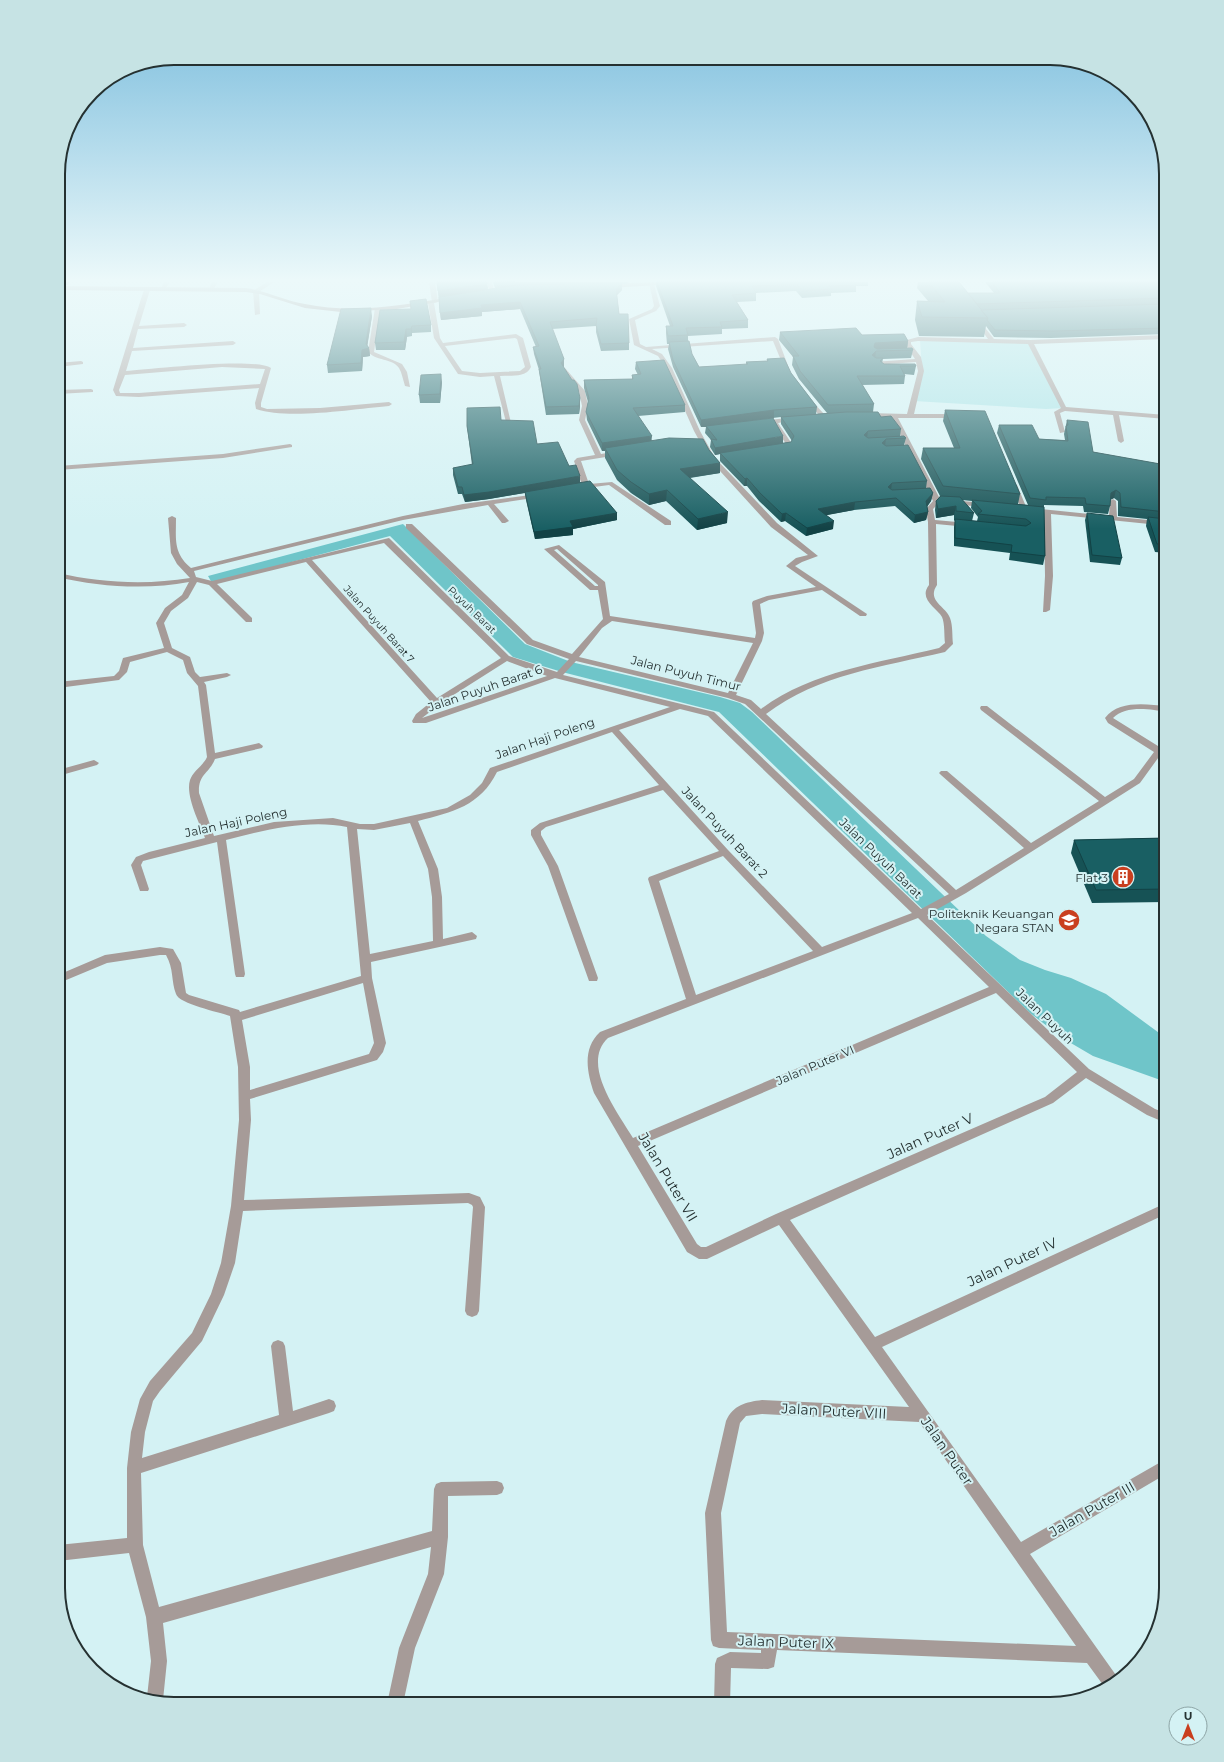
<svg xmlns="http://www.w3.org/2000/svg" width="1224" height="1762" font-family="Montserrat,sans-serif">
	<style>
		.green { fill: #aae3e6 }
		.water { fill: #6fc5c9 }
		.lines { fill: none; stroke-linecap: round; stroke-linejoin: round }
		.street { fill: #a69b98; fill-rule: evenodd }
		.secondary { fill: #857470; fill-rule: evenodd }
		.wall { fill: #165255; fill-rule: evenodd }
		.shaded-wall { fill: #124245 }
		.building { fill: #195f63; stroke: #124245 }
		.labels { text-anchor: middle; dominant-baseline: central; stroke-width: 4; stroke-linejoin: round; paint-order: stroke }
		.far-street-label { font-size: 10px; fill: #253131; stroke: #d4f2f4 }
		.street-label { font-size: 12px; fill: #253131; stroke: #d4f2f4 }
		.poi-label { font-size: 12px; fill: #253131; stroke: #d4f2f4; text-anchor: end }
		.near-street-label { font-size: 14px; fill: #253131; stroke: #d4f2f4 }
		.rim { fill: none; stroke: #253131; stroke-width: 2 }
	</style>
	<rect width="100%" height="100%" fill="#d4f2f4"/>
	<path class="green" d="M920,340L1032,342L1064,408L1046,409L914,401L922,370Z"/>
	<path class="water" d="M403,524L525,644L571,662L720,697L740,703L752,712L986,936L1020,960L1045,970L1071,978L1106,994L1166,1038V1082L1093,1056L1064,1039L1030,1013L719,712L562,672L513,657L390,536L212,583L208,576Z"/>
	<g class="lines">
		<g class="street">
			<path d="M164,282H170L164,291H160Z"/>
			<path d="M212,282H218L213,290H209Z"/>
			<path d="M267,282H274L259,292L260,314L255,315L253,291Z"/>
			<path d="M429,282H435L438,302L434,303L440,338L443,343L516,334L523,338L531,367C526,378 511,375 500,376L511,423L506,422L494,376L480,377L458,374L434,338L428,303L432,302ZM515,338L517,339L525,367L520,371L480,373L462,371L445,346Z"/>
			<path d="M486,282H492L495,294H491Z"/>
			<path d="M649,283L654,284L660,306L656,311L635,320L640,344L646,347L775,337L778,339L790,371L785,370L773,341L652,349L662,354L672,368L700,431L715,458L777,523L818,556L802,562L795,566L867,614L866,616H860L822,590L769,600L760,604L764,633L762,641L736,695L751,700L761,709C812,671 878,663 939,648L945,643C944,636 945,624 942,617C937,608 918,599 929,585L928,522L926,509L933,501L892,418L868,417L865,415L868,413L907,414L918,371L916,362L875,365L872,363L873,362L915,359L905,344L907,340L918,337L988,339L975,321L978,319L994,339L1030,340L1166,335V339L1034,344L1066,407L1166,415V419L1119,415L1124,441L1121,443L1118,441L1113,415L1065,411L1060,413L1065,432L1060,433L1054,412L1061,408L1028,344L918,341L911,342V344L921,357L924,371L914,414H957L960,416L957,418H898L940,499L984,503L987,505L984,507L939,503L933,509L935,520L968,523L972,525L968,527L936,524L937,585C926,601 947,607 950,618C953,626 952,636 953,644L945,652C882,667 819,674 766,714L956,890L1024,848L941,775L939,773L941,771H947L1031,843L1099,801L981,710L980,708L981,706H987L1105,797L1134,779L1154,752L1108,723L1105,718C1118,700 1146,704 1166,706V712C1151,709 1125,705 1113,718L1158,746L1163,739L1166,738V747L1140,783L966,893L927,915L1089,1069L1155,1109L1166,1113V1123L1147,1115L1086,1078L1053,1103L790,1220L875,1337L1166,1203V1214L882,1347L1021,1542L1166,1459V1474L1030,1554L1118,1678L1106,1689L1087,1663L777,1650L774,1667L768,1669L731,1668L730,1704H714L715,1664L717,1658L730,1652L761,1653V1650L719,1648L713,1646L711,1640L705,1513L726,1421C733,1405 746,1402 762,1400L909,1407L779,1225L707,1259H699L687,1252L594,1093C587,1072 582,1049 600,1032L686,999L648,879L649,877L719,851L663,790L546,827L541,831V835L558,866L598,978L597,981H589L548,866L531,835V830L540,823L659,785L612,732L497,772C480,806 453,812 418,821L438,869L442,897L443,939L472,932L477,936L476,939L371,962L372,978L386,1043L383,1052L377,1060L250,1099L251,1120L244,1200L469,1193L480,1197L485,1207L479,1311L477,1315L472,1317L467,1315L465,1311L473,1207L472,1205L468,1203L243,1211L235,1263L224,1295L202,1341L160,1391L153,1401L145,1432L142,1458L279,1415L271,1346L273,1342L278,1340L283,1342L285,1346L293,1411L329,1399L334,1401L336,1406L334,1411L329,1413L141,1473L143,1545L159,1607L432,1531L434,1489L436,1484L441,1482L497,1481L502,1483L504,1488L502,1493L497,1495L448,1496V1537L444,1574L415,1648L403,1704H387L399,1648L428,1574L431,1547L163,1623L167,1661L163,1700L162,1702L147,1697L151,1661L146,1617L129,1553L58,1561V1545L127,1538V1468L131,1432L140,1399L150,1381L192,1333L211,1294L221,1263L231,1206L239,1120L238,1067L230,1016C219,1012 179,1004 176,994C171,981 174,969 166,955H160L107,963L59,983L58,975L105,955L160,947L173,949L181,963L186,993L189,995L239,1010L240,1012L361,976L347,827C309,819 264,830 226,840L245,974L244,977H236L235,974L217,842L143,861L141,865L149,889L148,891H140L131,865L136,857L149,852L205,838C200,824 185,796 190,780C193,771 203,766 207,757L198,686L187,673L183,660L167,652L130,662L127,672L119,680L58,688V682L114,676L119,671L123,658L164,648L156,623L165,608L182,595L189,582C148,590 98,587 58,577V573C100,583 148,585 190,578L177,564L171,553L168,518L172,516L176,518C176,539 173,553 191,568L403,516L463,504L538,494L541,496L540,497L494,504L509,521L505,523H502L488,505L403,520L194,571L196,577L212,581L389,538L509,656L557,672L569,659L527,644L406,528V524H412L533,640L572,654L603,619L598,590H590L544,549L559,545L605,582L610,616L755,638L756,633L752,603L753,601L767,596L816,587L786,566L796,558L808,555L771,527L710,460L694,431L666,368L658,356L634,345L629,319L652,309L654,306ZM384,543L501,658L437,698L312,560ZM557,549L598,585V586H595L554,550ZM306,562L431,702L416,714L412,721L413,723H426L555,678L670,707L490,768L482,783L470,795L447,808L374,824H360L333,818L274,822L214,836L199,793C198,774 209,774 215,759L262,748L263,746L259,743L215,753L206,685L204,682L227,677L231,675L227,673L200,677L195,672L190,657L172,648L164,623L171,611L188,598L197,582L209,585L246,622H252V618L217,584ZM612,621L753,643L728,693L579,657L602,628ZM507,661L547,676L422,718L444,701ZM576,661L728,698L745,704L949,894L921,909L714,712L563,675ZM680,709L708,716L912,913L822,947L728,850L619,730ZM410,823L428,869L432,897L433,941L370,954L357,829L374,830ZM723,856L813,951L696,995L659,881ZM918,918L989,987L633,1138C618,1113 580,1064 608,1038ZM363,983L374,1043L369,1054L250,1090V1067L242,1020ZM996,993L1077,1072L1045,1097L776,1214L706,1247H701L697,1244L638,1146ZM762,1414L919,1422L1076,1646L727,1632L721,1513L740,1423L746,1416Z"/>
			<path d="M147,288L150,290L139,326L184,323L187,325L184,327L138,329L133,348L233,341L236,343L233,345L132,351L126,371C151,369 254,357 271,368L261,403V407L267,409L320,408L389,402L392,404L389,406C353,409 289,420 256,409L255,403L259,388L139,397L116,396L113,390L140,302L144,290ZM222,367L265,369L260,384L139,393H120L119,390L125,375Z"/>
			<path d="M375,308L380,309L374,352L402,364L407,372L410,387L405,386C403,380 402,373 399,368C392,358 376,361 368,352Z"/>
			<path d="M81,361L83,362V364L58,367V363Z"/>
			<path d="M565,368L585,391L588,406L585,420L601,454L618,451L621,453L618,455L581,461L589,484L612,482L671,521V525H665L609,485L579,489L576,487L582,485L574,461L577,458L595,455L579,420L582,406L579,391L567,378L562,370Z"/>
			<path d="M91,389L93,390V392L58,394V390Z"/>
			<path d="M806,399H810L825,415V417H821L806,401Z"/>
			<path d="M794,417L796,418V420L778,423L792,444L790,448L782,450L779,448L786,444L773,424L762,425L759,423L762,421Z"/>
			<path d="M290,444L292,445V447L223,458L58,470V466L223,454Z"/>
			<path d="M1014,483L1017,485L1027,509L1026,510L1021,509L1011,485Z"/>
			<path d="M1113,499L1116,501L1117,517L1159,521L1163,523L1159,525L1051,514L1053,576L1050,610L1046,612H1043L1045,576L1044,513L1031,512L1028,510L1031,508L1109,516L1110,501Z"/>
			<path d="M94,760L99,763L97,765L58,776V770Z"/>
		</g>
		<g class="secondary">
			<path d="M651,282H678L675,284L609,288L606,286L609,284Z"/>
			<path d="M58,286L246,288C267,291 285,301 305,304C354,314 404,305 452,297L455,299L397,309L341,312L305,308L260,294L246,292L58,290Z"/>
		</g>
	</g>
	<g class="wall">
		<path d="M58,282H69L68,285H58Z"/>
		<path d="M437,282L487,284L488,290L495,288L493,282H628L627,284H622V290L617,295L619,314L629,343V350L601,351L596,332V326L552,329L564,359L563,368L580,398V406L579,414L546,415L540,377L539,370L534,354L533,347H536L520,309L482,312V316L441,320Z"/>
		<path d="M656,282H868V286H856V292L831,293V296L802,298L796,291L756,293V301L737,302L748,320V328L722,329V334L688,336V341L692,354L699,367L746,365V362L767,361V359L791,373L817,407L816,414L827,413L799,379L792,365L793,357L779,340L780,332L862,335L908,341L907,348L913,350L911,358L883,359L882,363L884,364L916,366L914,375L904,374L905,376L904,384L862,385L874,404L873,412L901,429L900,436L906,438L904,445L927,481L926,488L933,493L931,501L927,507L928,512L926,520L914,523L895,506L854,510L826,515L833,529L806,536L785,521L781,522L759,501L747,486H744L720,461V454L715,455L710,447L711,440L705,433L706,427H701L673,367L668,349L669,344H667L666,333V326H670L656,286ZM781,417V424L792,441L791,442L783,443L747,421Z"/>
		<path d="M918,282H959L968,293H994L985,282H1166V334L1051,338L994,337L986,326L984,337L919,336L915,320L917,301H928L917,288Z"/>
		<path d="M380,310L431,325V332L412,333V336L407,337L405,350H376L375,343Z"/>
		<path d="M372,316L367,346L369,348L370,356L363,357L362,371L328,373L327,365Z"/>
		<path d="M636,362L685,405V412L638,416L652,441L709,450L720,463V473L690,478L727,523L697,530L666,501L649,505L631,493L617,480L605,458V451H602L587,420L586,412L588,402L584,388V380L632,379V375H638L635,369Z"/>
		<path d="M442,382L440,403H420L419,395Z"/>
		<path d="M945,410L1020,494L1018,504L1028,505L997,433L999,425L1039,439L1065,440L1064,434L1067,420L1093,452L1166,465V553L1155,552L1146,526L1147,519L1118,516V501L1114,498L1110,500V506L1108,514L1084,512L1083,506L1044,505L1045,556L1043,565L1009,560L1010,553L954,546V527L955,521L954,520V515L936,518L935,510L936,501L940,496L921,459L923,448H954L943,421ZM962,500L972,501L971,508L978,517L977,521H972L974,513Z"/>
		<path d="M501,420L569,466L580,482L617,513V520L573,529V535L535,539L526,500L525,493L489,499L465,502L462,494H458L453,475V468L472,465L467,426Z"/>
		<path d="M1087,513L1122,558L1120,565L1090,562L1085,520Z"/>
		<path d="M1166,838V902L1092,903L1071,853L1074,840Z"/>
	</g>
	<g class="shaded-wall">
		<path d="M622,283V290L616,296V289Z"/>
		<path d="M487,284L488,290L439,297L438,291Z"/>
		<path d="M62,287L63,292L59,299L58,293Z"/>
		<path d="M520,302V309L482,312V316L441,320L440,313L481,305Z"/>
		<path d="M371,308L372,316L367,348H369L370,356L363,357L362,371L361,363L362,350L366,344Z"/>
		<path d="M412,326V336L411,329Z"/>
		<path d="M406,329L407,337L405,350L404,342Z"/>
		<path d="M908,341L907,349L876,351L875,360L871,363L874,347L875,343Z"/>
		<path d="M564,359V367L561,371V363Z"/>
		<path d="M441,374L442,382L440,403V394Z"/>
		<path d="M580,398V406L579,414V406Z"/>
		<path d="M774,410V418L706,427V426V427H701V420Z"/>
		<path d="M868,431L867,438L864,435Z"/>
		<path d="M652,436L651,444L605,448V451H602V443Z"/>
		<path d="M783,436V444L720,453V454L715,455V448Z"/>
		<path d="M886,439L885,446L882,443Z"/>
		<path d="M720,463V473L680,479V469Z"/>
		<path d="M580,476V483L489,499L465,502L464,495Z"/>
		<path d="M747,478V486H744L745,479Z"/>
		<path d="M892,483L891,490L888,487Z"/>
		<path d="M667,490L666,501L649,505V494Z"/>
		<path d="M1116,490L1114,498L1108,501L1111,493Z"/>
		<path d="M933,493L931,501L925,509L926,501Z"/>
		<path d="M855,502L854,510L817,517L818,509Z"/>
		<path d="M956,506L954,515L936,518L938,509Z"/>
		<path d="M728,512L727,523L697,530L698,519Z"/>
		<path d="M928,512L926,520L914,523L915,515Z"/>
		<path d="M617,513V520L573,529V535L535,539L534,532L570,521Z"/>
		<path d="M786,513L785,521L781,522L782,514Z"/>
		<path d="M834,521L833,529L806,536L807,528Z"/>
	</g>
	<g class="building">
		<path d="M437,282H486L487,284L438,291Z"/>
		<path d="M495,282H515L495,283Z"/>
		<path d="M657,282H854L856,285L829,286L832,289L802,291L797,284L752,286L756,293L732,295L748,320L720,322L722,327L686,328L688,335L668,336L666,326H673Z"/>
		<path d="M929,282H959L988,318L922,317L917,301L945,302Z"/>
		<path d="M992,282H1166V298L977,304L968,293H1000Z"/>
		<path d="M622,283L616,289L619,314H628L629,343L601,344L596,325L597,318L550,322L564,359L561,363L572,380H574L577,384L580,398L579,406L546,407L539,369H541L533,347L539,346L520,302L481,305L482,308L440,313L439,297L517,285Z"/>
		<path d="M58,286L62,287L58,293Z"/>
		<path d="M426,299L431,325L412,326L411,329H406L404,342L375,343L380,310L411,309L410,301Z"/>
		<path d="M1166,304V328L1053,331L995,330L987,320L988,318L981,310Z"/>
		<path d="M371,308L366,344L369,348L362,350L361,363L327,365L341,309Z"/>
		<path d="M856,328L862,335L904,334L908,341L875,343L874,347L877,349L912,348L913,350L876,351L872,355L876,358H883L880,361L884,364H915L916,366H900L905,376H857L874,404L828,405L800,371L793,356H799L780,332Z"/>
		<path d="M689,341L692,354L699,367L748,364L746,362L768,361L767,359L784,358L791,373L817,407L774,410L701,420L673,360L669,342Z"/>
		<path d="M664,360L685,405L633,408L652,436L602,443L586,412L589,398L584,380L633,379L632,375L641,374L636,362Z"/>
		<path d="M441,374L440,394L419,395L421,375Z"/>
		<path d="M500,407L501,420L533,421L537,444L558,442L569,466L576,465L580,476L489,492L464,495L462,487H458L453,468L473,464L467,426V408Z"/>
		<path d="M945,410L985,411L1020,494L943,486L923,448H960Z"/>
		<path d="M846,412H878L881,417L891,416L901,429L868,431L864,435L868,438L904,436L906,438L886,439L882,443L886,446L908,445L927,481L892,483L888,487L892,490L930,488L933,493L926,501L928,512L915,515L896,498L855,502L818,509L834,521L807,528L786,513L782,514L760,493L747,478L745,479L720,453L791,442L794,436L781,417Z"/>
		<path d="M773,418L783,436L715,448L711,439L717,440L706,426Z"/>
		<path d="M1067,420L1088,422L1093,452L1166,465V512L1121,507L1120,493L1116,490L1111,493L1110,506L1086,504L1085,498L1046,497V500L1030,498L999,425H1032L1039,439L1068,441L1066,426L1068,425Z"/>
		<path d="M669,438L703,439L709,450L720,463L680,469L728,512L698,519L667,490L649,494L631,482L617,470L605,448Z"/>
		<path d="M590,481L617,513L570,521L573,527L534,532L525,492Z"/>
		<path d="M941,496L960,497L974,513L956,511V506L938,509L936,501Z"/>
		<path d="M972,500L1044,507L1045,556L1011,552L1012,545L955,538V519L1026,526L1031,523L1026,519L978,514L982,511Z"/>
		<path d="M1087,513L1113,516L1122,558L1092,555Z"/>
		<path d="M1148,517L1166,519V544H1157Z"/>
		<path d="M1166,838V889L1096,890L1074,840Z"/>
	</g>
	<linearGradient id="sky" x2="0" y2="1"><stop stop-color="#77bbdc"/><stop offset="0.53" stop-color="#ecf9fa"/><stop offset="1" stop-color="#ecf9fa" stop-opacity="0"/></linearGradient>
	<rect width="1224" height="529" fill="url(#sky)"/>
	<defs>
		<g id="building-disc" transform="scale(1.15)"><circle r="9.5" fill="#c93f1f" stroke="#d4f2f4"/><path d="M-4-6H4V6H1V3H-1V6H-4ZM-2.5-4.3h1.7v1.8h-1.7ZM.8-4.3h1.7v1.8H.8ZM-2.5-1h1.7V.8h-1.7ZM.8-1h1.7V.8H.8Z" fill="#fff"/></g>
		<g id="university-disc" transform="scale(1.15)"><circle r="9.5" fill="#c93f1f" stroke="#d4f2f4"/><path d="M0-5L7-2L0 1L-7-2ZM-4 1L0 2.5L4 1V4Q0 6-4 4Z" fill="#fff"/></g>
	</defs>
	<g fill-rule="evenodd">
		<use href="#building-disc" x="1123" y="877"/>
		<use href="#university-disc" x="1069" y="920"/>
	</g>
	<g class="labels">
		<g class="far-street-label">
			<text transform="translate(472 610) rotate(44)">Puyuh Barat</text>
			<text transform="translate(379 624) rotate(48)">Jalan Puyuh Barat 7</text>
		</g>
		<g class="street-label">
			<text transform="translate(686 673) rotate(14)">Jalan Puyuh Timur</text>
			<text transform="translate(485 688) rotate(-19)">Jalan Puyuh Barat 6</text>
			<text transform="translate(545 738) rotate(-19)">Jalan Haji Poleng</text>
			<text transform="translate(236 822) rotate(-12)">Jalan Haji Poleng</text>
			<text transform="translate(725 832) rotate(47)">Jalan Puyuh Barat 2</text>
			<text transform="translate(881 858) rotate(44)">Jalan Puyuh Barat</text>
			<text transform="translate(1045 1016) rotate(44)">Jalan Puyuh</text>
			<text transform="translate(815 1065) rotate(-23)">Jalan Puter VI</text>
		</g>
		<g class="poi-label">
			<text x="1108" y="877">Flat 3</text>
			<text x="1054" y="913">Politeknik Keuangan<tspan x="1054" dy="14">Negara STAN</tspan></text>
		</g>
		<g class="near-street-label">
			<text transform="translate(930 1136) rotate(-24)">Jalan Puter V</text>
			<text transform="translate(668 1177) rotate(59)">Jalan Puter VII</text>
			<text transform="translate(1012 1262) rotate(-25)">Jalan Puter IV</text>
			<text transform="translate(834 1411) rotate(3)">Jalan Puter VIII</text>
			<text transform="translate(947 1451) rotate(55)">Jalan Puter</text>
			<text transform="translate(1092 1509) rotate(-30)">Jalan Puter III</text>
			<text transform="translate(786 1642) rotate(2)">Jalan Puter IX</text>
		</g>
	</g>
	<path d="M0 0H1224V1762H0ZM174 65H1050A109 109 0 0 1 1159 174V1588A109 109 0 0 1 1050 1697H174A109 109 0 0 1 65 1588V174A109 109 0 0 1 174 65Z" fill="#c6e3e4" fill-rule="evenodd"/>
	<path class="rim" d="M174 65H1050A109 109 0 0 1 1159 174V1588A109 109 0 0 1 1050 1697H174A109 109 0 0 1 65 1588V174A109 109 0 0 1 174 65Z"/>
	<g transform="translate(1188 1726)"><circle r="19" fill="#d4f2f4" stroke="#8ea5a6"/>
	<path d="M0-3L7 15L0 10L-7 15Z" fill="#c93f1f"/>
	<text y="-6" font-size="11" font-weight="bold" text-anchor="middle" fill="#253131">U</text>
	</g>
</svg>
